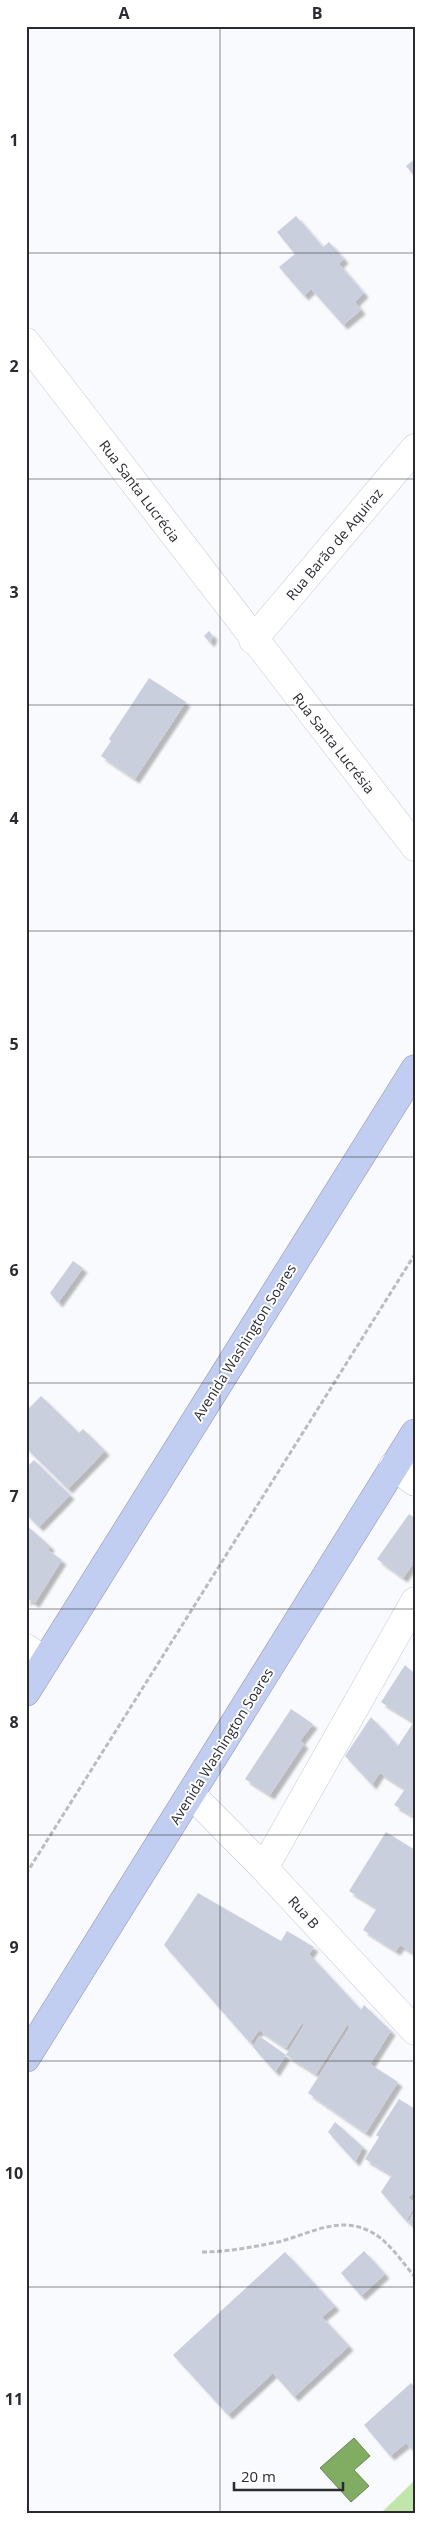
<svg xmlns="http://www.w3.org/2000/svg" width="441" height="2540" font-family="'Open Sans',sans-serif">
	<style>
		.green { fill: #c1e6a9 }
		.water { fill: #80ad62; stroke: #668653 }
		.building { fill: #cacfdd; filter: url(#shadow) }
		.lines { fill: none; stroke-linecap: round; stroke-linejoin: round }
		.minor-casing { stroke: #c5cad7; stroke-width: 29 }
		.highway-casing { stroke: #8c95ae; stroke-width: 29 }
		.path { stroke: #babcbf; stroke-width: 3; stroke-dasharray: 5 2.5; stroke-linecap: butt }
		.minor { stroke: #fff; stroke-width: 28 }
		.highway { stroke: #c1cef2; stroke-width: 28 }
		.grid { fill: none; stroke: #292b30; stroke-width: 1; stroke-opacity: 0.55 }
		.labels { text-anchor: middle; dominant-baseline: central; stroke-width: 4; stroke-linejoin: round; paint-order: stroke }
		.street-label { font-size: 14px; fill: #292b30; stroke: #fff }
		.neatline { fill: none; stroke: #292b30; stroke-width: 2 }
		.grid-label { font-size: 16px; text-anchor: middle; font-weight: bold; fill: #292b30 }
	</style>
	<defs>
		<filter id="shadow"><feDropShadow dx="4.5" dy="4.5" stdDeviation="1" flood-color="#0004"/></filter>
	</defs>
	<rect width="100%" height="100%" fill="#f9fafd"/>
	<path class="green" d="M415,2480V2514H380Z"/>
	<path class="water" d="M354,2438L370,2456L354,2470L369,2486L351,2502L320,2468Z"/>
	<g class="building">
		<path d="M415,159V177L406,166Z"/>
		<path d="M296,216L323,247L329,242L344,259L339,264L364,293L355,302L361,310L343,325L311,289L304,296L279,267L295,254L277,232Z"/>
		<path d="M209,631L213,636L210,643L204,636Z"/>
		<path d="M149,678L186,702L135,779L101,756L111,741L109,739Z"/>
		<path d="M73,1261L83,1268L58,1303L50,1293Z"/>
		<path d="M41,1396L79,1433L83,1429L105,1451L68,1489L26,1448V1411Z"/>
		<path d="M34,1460L70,1495L39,1527L26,1514V1468Z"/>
		<path d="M409,1514L415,1518V1561L403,1578L377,1559Z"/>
		<path d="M26,1525L50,1546L48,1550L62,1560L35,1603L28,1599L26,1602Z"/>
		<path d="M405,1665L415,1674V1723L381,1702Z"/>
		<path d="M291,1709L313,1724L300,1741L304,1744L270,1795L245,1779Z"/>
		<path d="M371,1717L397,1745L372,1785L345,1756Z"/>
		<path d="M413,1723L415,1724V1817L394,1805L405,1789L380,1773Z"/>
		<path d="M386,1832L415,1850V1954L400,1945L396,1951L363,1930L377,1908L349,1891Z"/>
		<path d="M198,1893L281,1941L287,1931L314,1947L309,1954L361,2010L364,2005L391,2031L370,2064L398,2082L366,2133L308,2093L350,2027L347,2025L316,2074L286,2055L304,2025L302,2023L286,2048L259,2030L250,2043L164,1945Z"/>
		<path d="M259,2036L286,2055L275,2072L253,2047Z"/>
		<path d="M399,2099L415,2109V2191L408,2198L415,2203V2206L406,2221L381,2192L392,2175L365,2159L379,2137L376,2135Z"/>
		<path d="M335,2122L363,2147L355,2162L328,2132Z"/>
		<path d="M415,2211V2230L408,2222Z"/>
		<path d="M364,2251L385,2274L361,2296L341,2273Z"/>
		<path d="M285,2252L335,2306L322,2317L349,2346L294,2397L273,2373L228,2415L173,2355Z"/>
		<path d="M411,2383L415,2387V2453L406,2443L390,2456L364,2425Z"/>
	</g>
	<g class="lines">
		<g class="minor-casing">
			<g id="minor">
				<path d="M26,342L415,847"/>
				<path d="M253,640L415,448"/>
				<path d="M393,1466L415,1482"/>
				<path d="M26,1648L45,1661"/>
				<path d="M191,1794L264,1868L415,2031"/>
				<path d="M264,1868L415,1601"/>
			</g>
		</g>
		<g class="highway-casing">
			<g id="highway">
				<path d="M26,1692L415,1069"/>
				<path d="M26,2058L415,1433"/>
			</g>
		</g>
		<g class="path">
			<path d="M26,1874L415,1254"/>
			<path d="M202,2252C228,2252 252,2247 278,2242C310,2234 340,2214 373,2233C389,2242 403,2263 415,2277"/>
		</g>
		<use href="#minor" class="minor"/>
		<use href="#highway" class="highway"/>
	</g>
	<path class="grid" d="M220,26V2514M26,253H415M26,479H415M26,705H415M26,931H415M26,1157H415M26,1383H415M26,1609H415M26,1835H415M26,2061H415M26,2287H415"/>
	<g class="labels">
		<g class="street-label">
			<text transform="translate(140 491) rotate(53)">Rua Santa Lucrécia</text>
			<text transform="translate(334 544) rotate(-50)">Rua Barão de Aquiraz</text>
			<text transform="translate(334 743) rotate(52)">Rua Santa Lucrésia</text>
			<text transform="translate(244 1342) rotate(-58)">Avenida Washington Soares</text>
			<text transform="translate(221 1746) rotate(-58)">Avenida Washington Soares</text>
			<text transform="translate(304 1912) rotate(48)">Rua B</text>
		</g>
	</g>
	<rect width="441" height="2540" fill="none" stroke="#ffffff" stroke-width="55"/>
	<path d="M234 2482v8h109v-8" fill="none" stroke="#292b30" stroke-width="2.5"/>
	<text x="241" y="2482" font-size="15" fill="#292b30" stroke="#ffffff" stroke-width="4" paint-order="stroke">20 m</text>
	<rect x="28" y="28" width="386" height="2484" class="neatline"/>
	<g class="grid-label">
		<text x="124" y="19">A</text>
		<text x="317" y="19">B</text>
		<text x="14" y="146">1</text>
		<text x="14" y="372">2</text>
		<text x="14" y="598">3</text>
		<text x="14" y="824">4</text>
		<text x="14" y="1050">5</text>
		<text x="14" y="1276">6</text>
		<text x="14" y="1502">7</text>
		<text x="14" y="1728">8</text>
		<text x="14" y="1953">9</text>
		<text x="14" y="2179">10</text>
		<text x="14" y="2405">11</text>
	</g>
</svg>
